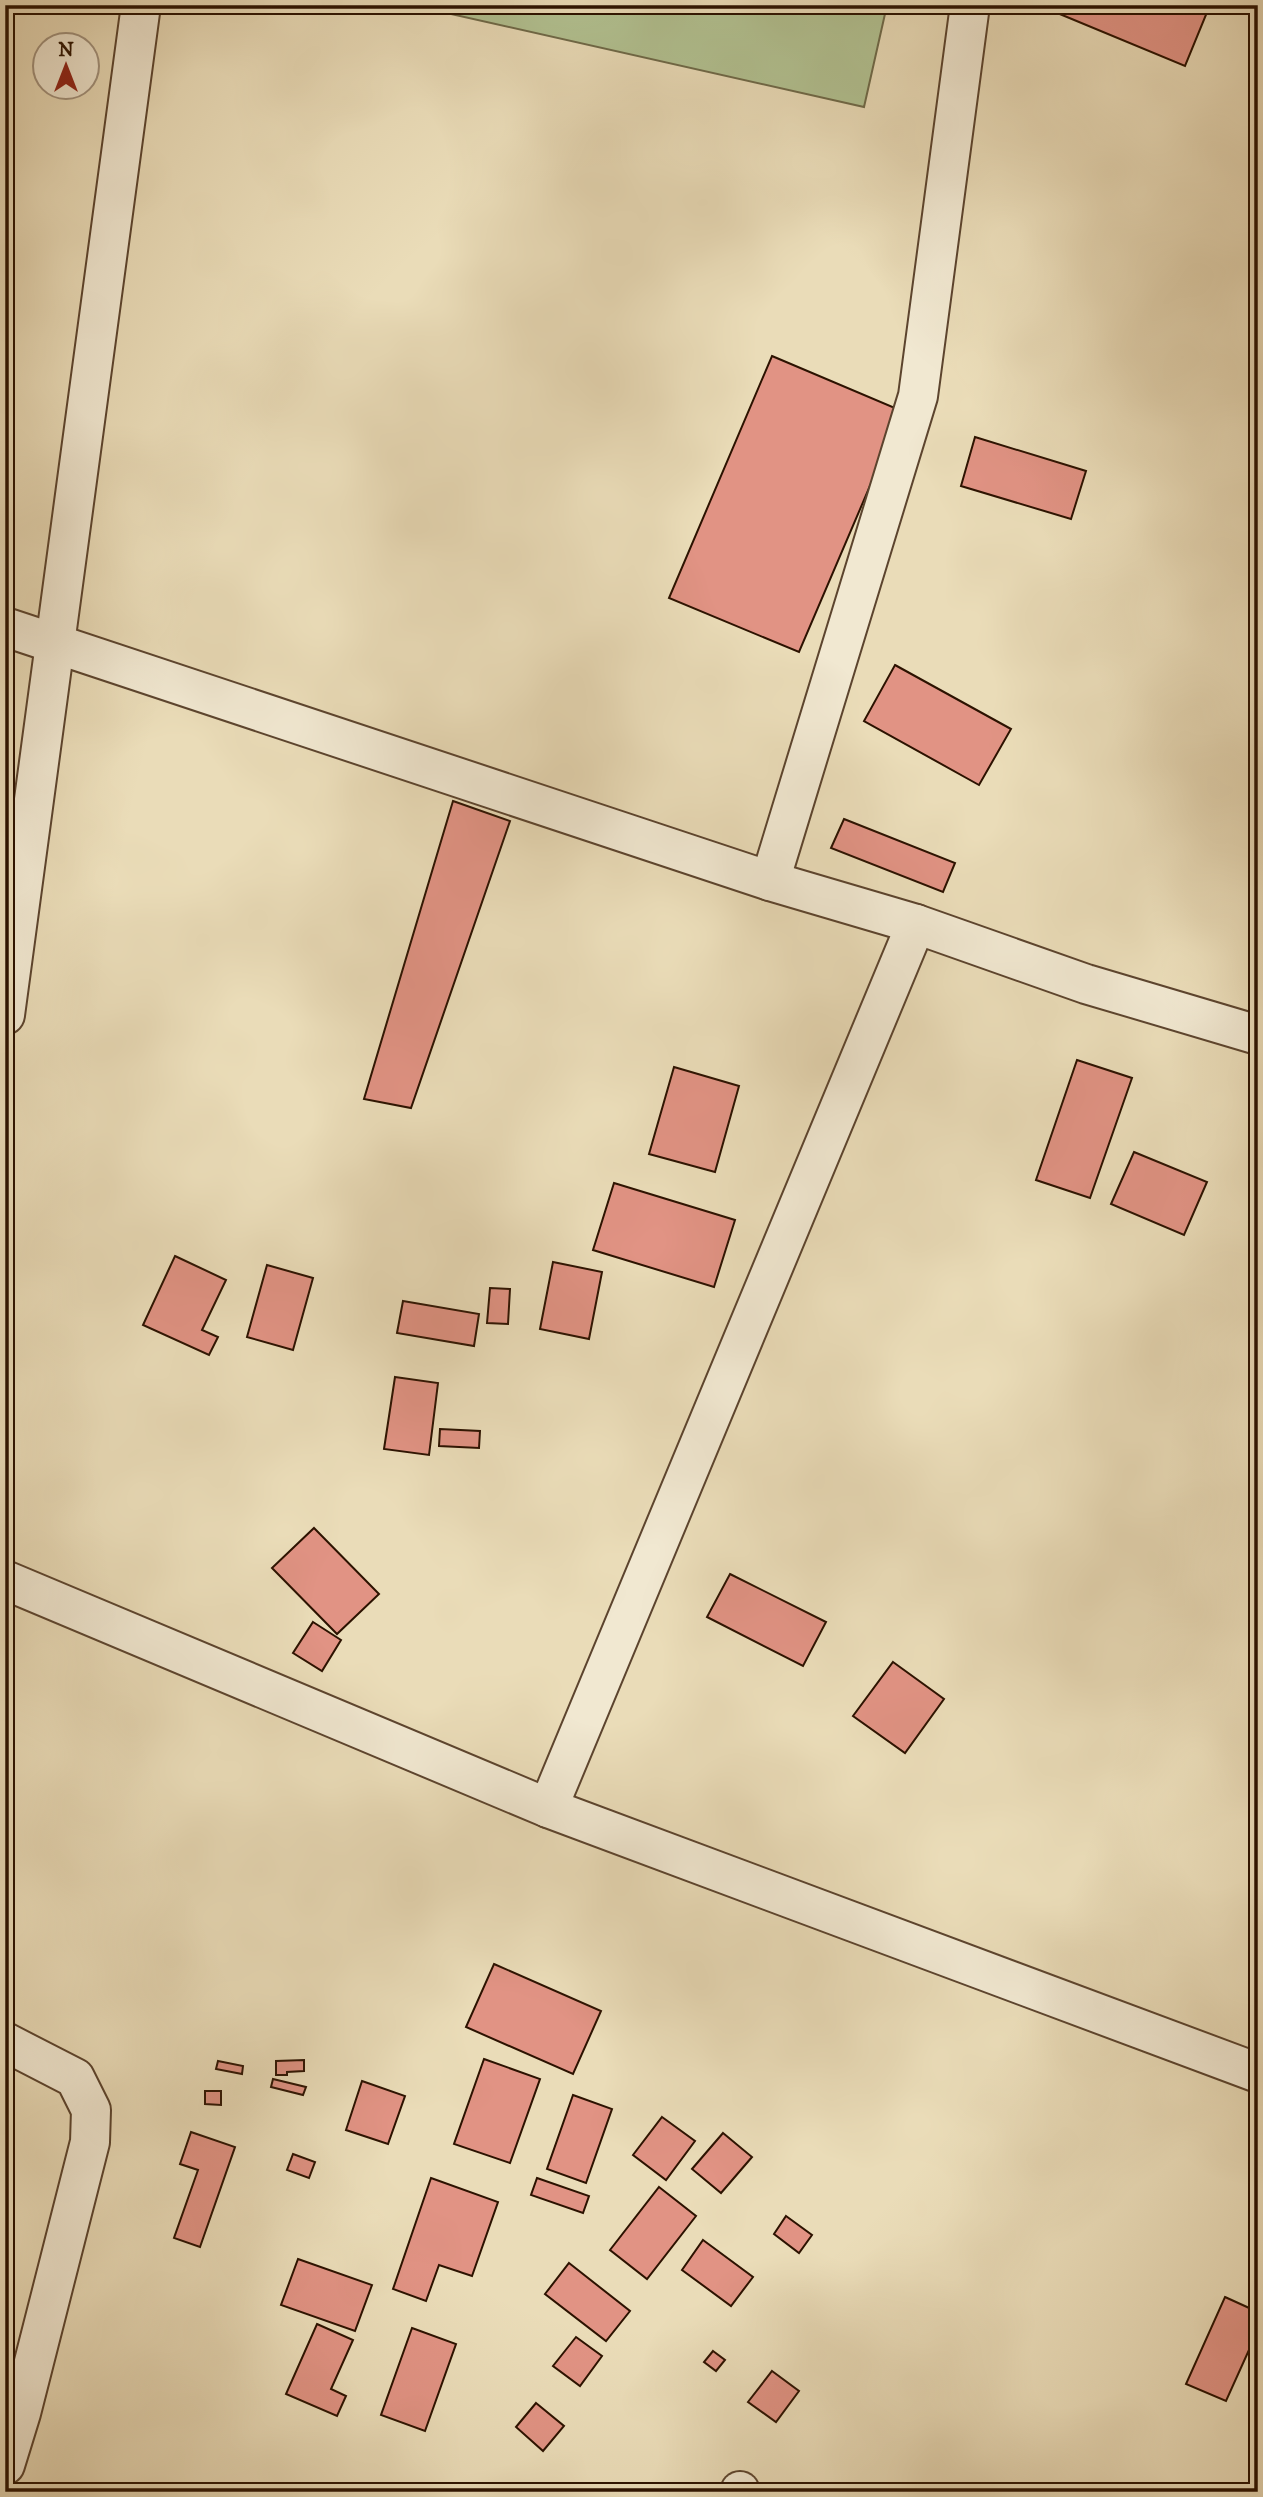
<svg xmlns="http://www.w3.org/2000/svg" width="1263" height="2497" font-family="'IM FELL DW Pica',serif">
	<style>
		.park { fill: #b2c292; stroke: #6f6a49; stroke-width: 2 }
		.building { fill: #e19384; stroke: #2c1200; stroke-width: 2 }
		.lines { fill: none; stroke-linecap: round; stroke-linejoin: round }
		.minor-casing { stroke: #5c442e; stroke-width: 42 }
		.minor { stroke: #f1e8d1; stroke-width: 38 }
	</style>
	<rect width="100%" height="100%" fill="#eadcb8"/>
	<filter id="stains"><feTurbulence type="fractalNoise" baseFrequency=".00286" numOctaves="4"/><feColorMatrix values="0 0 0 0 .2 0 0 0 0 .09 0 0 0 0 .02 0 0 0 .5 -.17"/></filter>
	<radialGradient id="worn" r=".72"><stop offset=".6" stop-color="#630" stop-opacity="0"/><stop offset="1" stop-color="#630" stop-opacity=".3"/></radialGradient>
	<path class="park" d="M411,5H887L864,107Z"/>
	<g class="building">
		<path d="M1038,5H1210L1185,66Z"/>
		<path d="M772,356L902,411L799,652L669,598Z"/>
		<path d="M975,437L1086,471L1071,519L961,486Z"/>
		<path d="M895,665L1011,729L979,785L864,721Z"/>
		<path d="M453,801L510,821L411,1108L364,1099Z"/>
		<path d="M844,819L955,863L943,892L831,848Z"/>
		<path d="M1077,1060L1132,1078L1090,1198L1036,1180Z"/>
		<path d="M674,1067L739,1086L715,1172L649,1154Z"/>
		<path d="M1134,1152L1207,1182L1184,1235L1111,1204Z"/>
		<path d="M614,1183L735,1220L714,1287L593,1250Z"/>
		<path d="M175,1256L226,1280L202,1330L218,1337L209,1355L143,1325Z"/>
		<path d="M553,1262L602,1272L589,1339L540,1329Z"/>
		<path d="M267,1265L313,1278L293,1350L247,1337Z"/>
		<path d="M490,1288L510,1289L508,1324L487,1323Z"/>
		<path d="M403,1301L479,1314L474,1346L397,1333Z"/>
		<path d="M395,1377L438,1383L429,1455L384,1449Z"/>
		<path d="M440,1429L480,1431L479,1448L439,1446Z"/>
		<path d="M314,1528L379,1594L337,1634L272,1568Z"/>
		<path d="M730,1574L826,1622L803,1666L707,1617Z"/>
		<path d="M313,1622L341,1640L322,1671L293,1653Z"/>
		<path d="M893,1662L944,1699L905,1753L853,1716Z"/>
		<path d="M494,1964L601,2011L573,2074L466,2027Z"/>
		<path d="M484,2059L540,2079L510,2163L454,2144Z"/>
		<path d="M304,2060V2071L287,2072V2075H276V2061Z"/>
		<path d="M218,2061L243,2066L242,2074L216,2069Z"/>
		<path d="M273,2079L306,2087L303,2095L271,2087Z"/>
		<path d="M362,2081L405,2096L388,2144L346,2130Z"/>
		<path d="M205,2091H221V2105L205,2104Z"/>
		<path d="M573,2095L612,2109L586,2183L547,2169Z"/>
		<path d="M662,2117L695,2141L666,2180L633,2155Z"/>
		<path d="M191,2132L235,2147L200,2247L174,2238L198,2170L180,2164Z"/>
		<path d="M723,2133L752,2157L721,2193L692,2169Z"/>
		<path d="M293,2154L315,2162L309,2178L287,2170Z"/>
		<path d="M431,2178L498,2202L472,2276L439,2265L426,2301L393,2289Z"/>
		<path d="M537,2178L589,2196L583,2213L531,2195Z"/>
		<path d="M659,2187L696,2216L647,2279L610,2250Z"/>
		<path d="M786,2216L812,2235L799,2253L774,2234Z"/>
		<path d="M703,2240L753,2277L731,2306L682,2270Z"/>
		<path d="M298,2259L372,2285L355,2331L281,2305Z"/>
		<path d="M569,2263L630,2311L606,2341L545,2294Z"/>
		<path d="M1225,2297L1258,2312V2330L1226,2401L1186,2384Z"/>
		<path d="M317,2324L353,2340L331,2389L346,2396L337,2416L286,2394Z"/>
		<path d="M412,2328L456,2344L425,2431L381,2415Z"/>
		<path d="M576,2337L602,2356L580,2386L553,2366Z"/>
		<path d="M713,2351L725,2360L716,2371L704,2362Z"/>
		<path d="M772,2371L799,2391L776,2422L748,2402Z"/>
		<path d="M536,2403L564,2426L543,2451L516,2427Z"/>
	</g>
	<g class="lines">
		<g class="minor-casing">
			<g id="minor">
				<path d="M5,627L770,881L916,924L1086,984L1258,1035"/>
				<path d="M770,881L918,396L970,5"/>
				<path d="M5,1015L141,5"/>
				<path d="M5,1580L548,1808L1258,2073"/>
				<path d="M548,1808L916,924"/>
				<path d="M5,2042L75,2078L91,2110L90,2142L21,2413L5,2465"/>
				<path d="M740,2491V2492"/>
			</g>
		</g>
		<use href="#minor" class="minor"/>
	</g>
	<rect width="1263" height="2497" fill="none" stroke="#eadcb8" stroke-width="28"/>
	<rect x="7" y="7" width="1249" height="2483" fill="none" stroke="#2c1200" stroke-width="3.5"/>
	<rect x="14" y="14" width="1235" height="2469" fill="none" stroke="#2c1200" stroke-width="2"/>
	<g transform="translate(66 66)"><circle r="33" fill="#f1e8d1" stroke="#a2927d" stroke-width="2"/>
	<path d="M0-5L12 26L0 18L-12 26Z" fill="#8f2418"/>
	<text y="-10" font-size="19" font-weight="bold" text-anchor="middle" fill="#2c1200">N</text>
	</g>
	<rect width="100%" height="100%" filter="url(#stains)"/>
	<rect width="100%" height="100%" fill="url(#worn)"/>
</svg>
